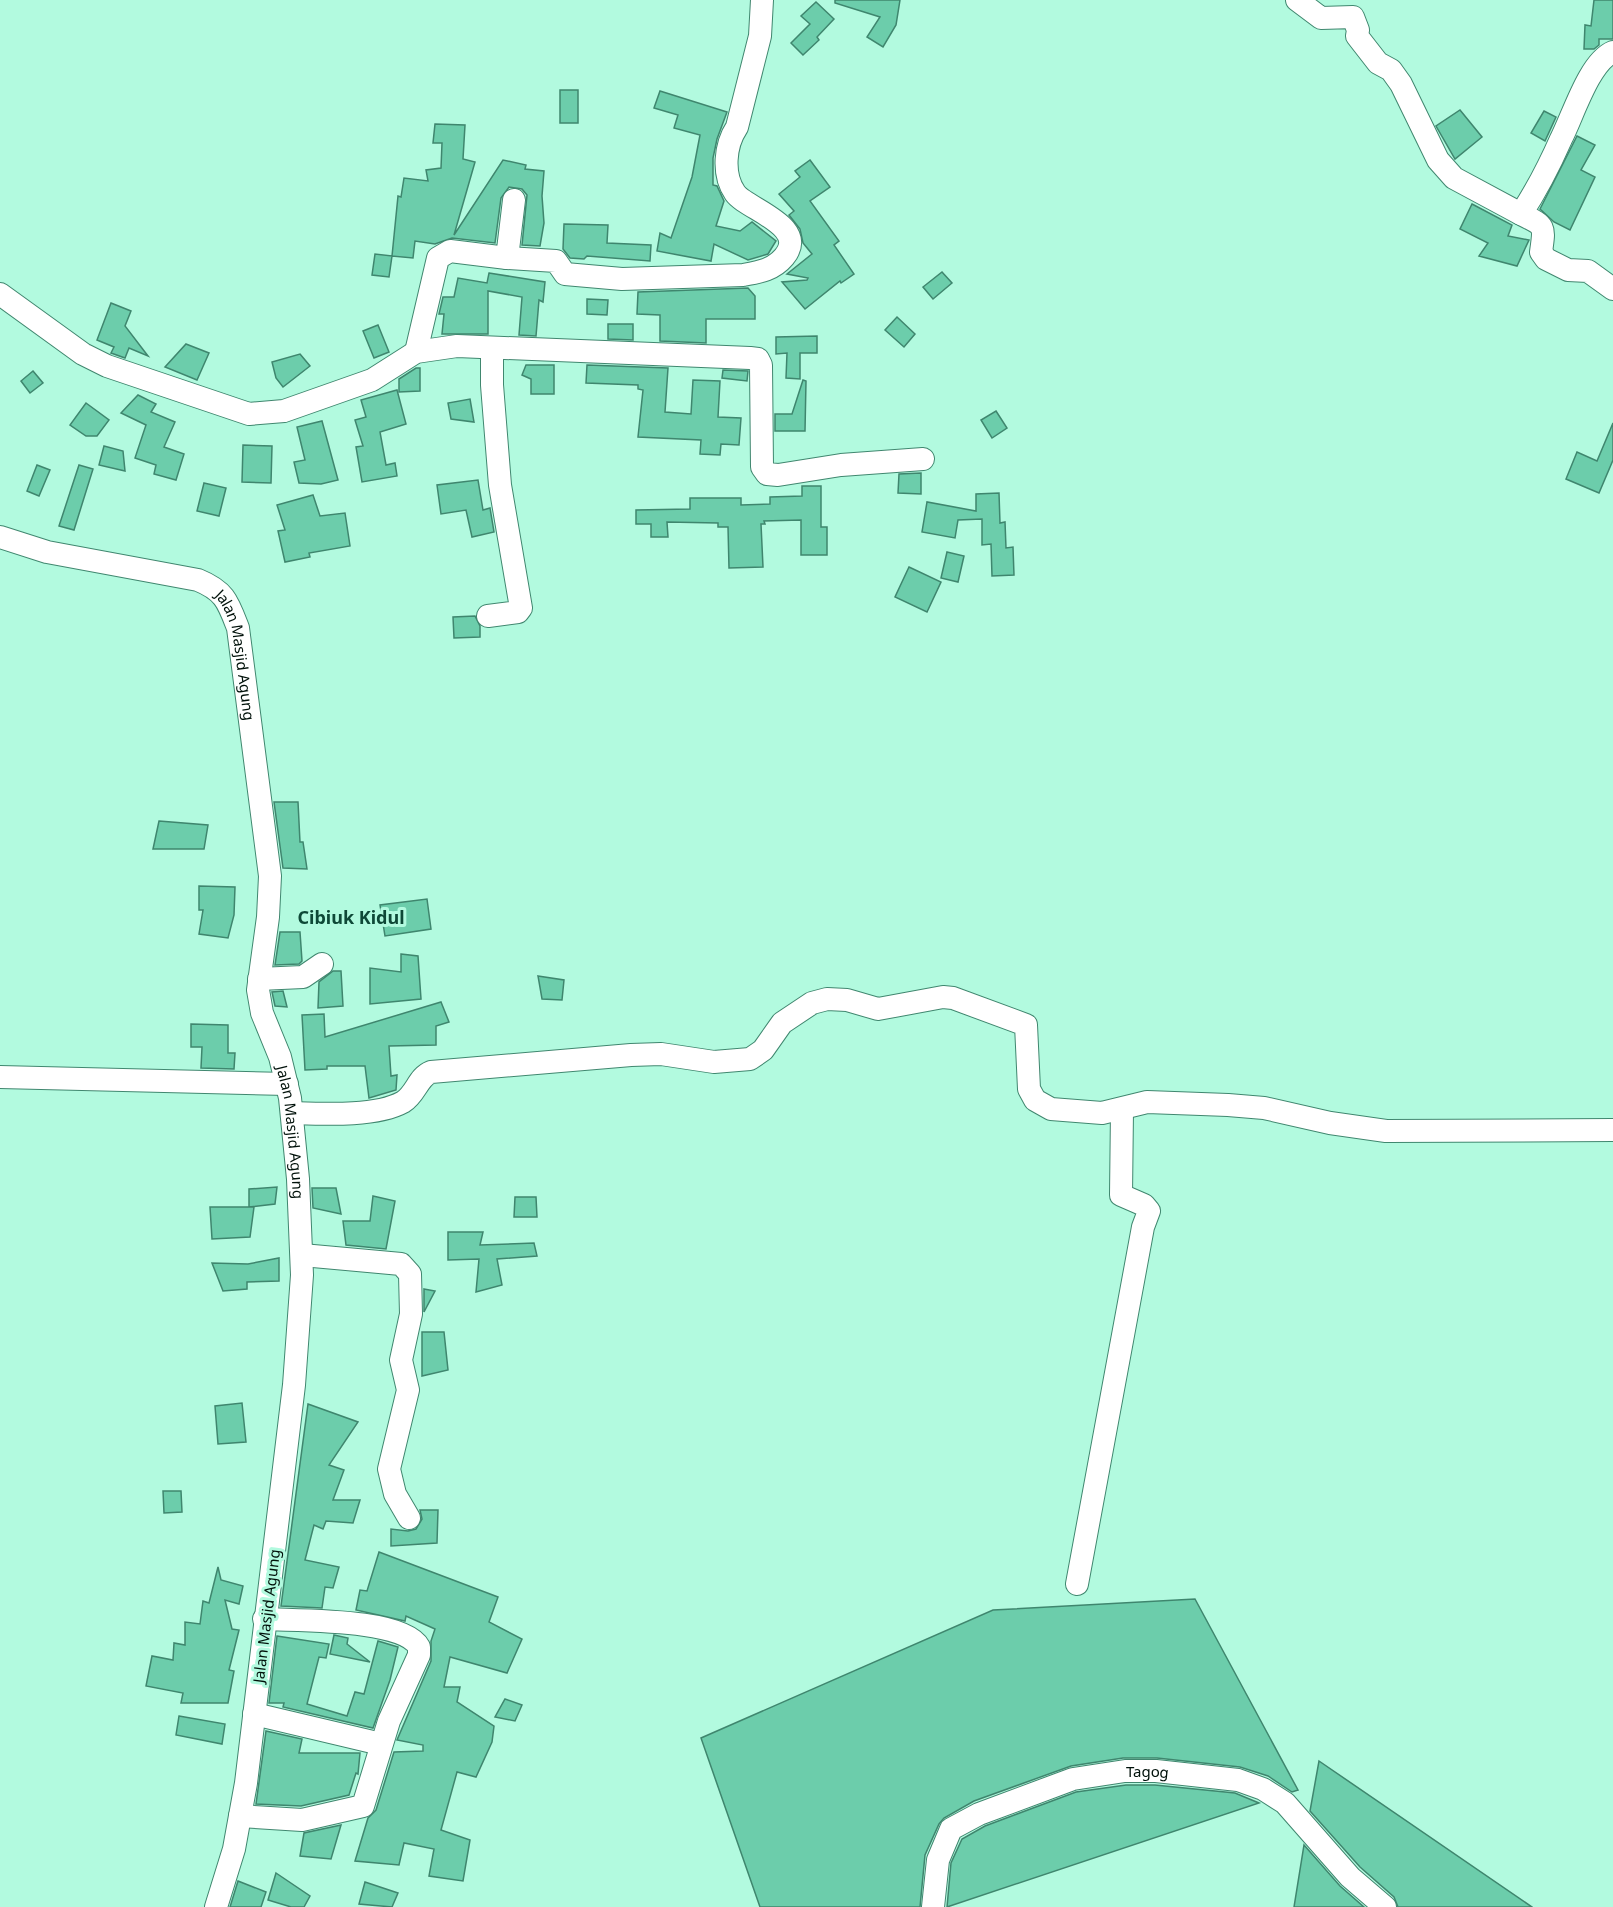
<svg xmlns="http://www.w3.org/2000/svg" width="1613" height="1907" font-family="'Noto Sans',sans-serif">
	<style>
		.building { fill: #6ccdab; stroke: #3f866e; stroke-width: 1.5 }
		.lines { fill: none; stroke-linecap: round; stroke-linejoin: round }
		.minor-casing { stroke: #40876f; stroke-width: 24 }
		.minor { stroke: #fff; stroke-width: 22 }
		.labels { text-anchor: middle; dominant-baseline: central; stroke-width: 6; stroke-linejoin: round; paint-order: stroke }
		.street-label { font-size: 15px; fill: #00110a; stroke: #b2fadf }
		.quarter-label { font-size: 18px; font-weight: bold; fill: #0e4837; stroke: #b2fadf }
	</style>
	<rect width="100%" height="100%" fill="#b2fadf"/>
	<g class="building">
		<path d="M835,0H900L896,25L883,47L867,37L880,17L835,3Z"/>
		<path d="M1594,0H1613V39H1599V45L1594,49H1584L1585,25L1591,26Z"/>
		<path d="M816,2L834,19L817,37L819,40L803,55L791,43L810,24L801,16Z"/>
		<rect x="560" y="90" width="18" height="33"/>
		<path d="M660,91L727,112L717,139L713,158V185L717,186L724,201L716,226L740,231L752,222L776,241L768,254L748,260L714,244L711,261L657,251L660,233L671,238L692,177L700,135L674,128L678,115L654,108Z"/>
		<path d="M1460,110L1482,137L1455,159L1436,126Z"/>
		<path d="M1544,111L1556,117L1545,141L1531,133Z"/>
		<path d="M435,124L465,125L463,159L475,162L454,235L503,160L526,165L525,169L544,171L542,196L544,223L540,246L522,245L527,195L522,189L509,187L501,198L495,243L452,238L435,244L415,241L413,258L392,256L389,277L372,275L375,254L392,256L398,196L401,197L404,178L428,181L426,170L441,168L442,143H433Z"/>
		<path d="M1577,136L1595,145L1581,170L1595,177L1570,230L1554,222L1540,209Z"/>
		<path d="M810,160L830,187L810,201L839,241L834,245L854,274L841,283L840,281L805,309L782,282L807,280L808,278L787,274L812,254L803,243L800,229L789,215L794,211L779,194L800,177L795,171Z"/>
		<path d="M1472,204L1512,225L1508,236L1529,240L1517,266L1479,256L1488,243L1460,229Z"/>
		<path d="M564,224L608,225L607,243L651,245L650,261L587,256L584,259L570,258L563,249Z"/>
		<path d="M942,272L952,283L933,299L923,287Z"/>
		<path d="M489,273L545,282L543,302L539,300L536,336L519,335L522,297L488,291V334H442L444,314H439L443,297H454L458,278L487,283Z"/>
		<path d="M748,288L755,296V319H706V343L660,341V315L637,314L638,292Z"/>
		<path d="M587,299L608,300L607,315L587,314Z"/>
		<path d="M111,303L131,311L125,326L148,356L129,348L125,358L111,353L114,347L97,340Z"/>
		<path d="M897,317L915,334L904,347L885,330Z"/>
		<path d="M608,324H633V340L608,339Z"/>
		<path d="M378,325L389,352L374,358L363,331Z"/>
		<path d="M817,336V353H800V379L786,378L787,353L776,354V337Z"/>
		<path d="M186,344L209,353L197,380L165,367Z"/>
		<path d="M300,354L310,366L283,387L276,378L272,362Z"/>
		<path d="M526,365H554V394H531V379L522,375Z"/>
		<path d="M587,365L668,368L665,412L691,414L693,380L720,381L718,417L741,418L739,445L721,444L720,455L700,454L701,440L638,437L643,390L638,389V385L586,383Z"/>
		<path d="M416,368H420V391L399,392V379Z"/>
		<path d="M723,370L748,371L747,381L722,378Z"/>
		<path d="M33,371L43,383L30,393L21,381Z"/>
		<path d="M803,380L806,381L805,431H775V414H792Z"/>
		<path d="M397,390L406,424L380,432L386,465L395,463L397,476L362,482L356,447L363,446L355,420L366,417L361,400Z"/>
		<path d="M138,395L156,404L151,412L175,422L164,447L184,454L176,480L154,474L156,465L135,458L146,425L121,413Z"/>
		<path d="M470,399L474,422L451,419L448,403Z"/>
		<path d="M86,403L109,420L97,436H86L70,425Z"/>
		<path d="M996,411L1007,428L992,438L981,420Z"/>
		<path d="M322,421L338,480L321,484L299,483L294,462L305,460L297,427Z"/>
		<path d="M1613,423V460L1599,493L1566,479L1577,452L1597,461Z"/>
		<path d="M243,445L272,446L271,483L242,482Z"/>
		<path d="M104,446L123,451L125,471L99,465Z"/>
		<path d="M37,465L50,470L39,496L27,491Z"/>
		<path d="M79,465L93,469L74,530L59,526Z"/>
		<path d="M921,473V494L898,493L899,474Z"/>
		<path d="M478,480L483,510L490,508L494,532L472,537L466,510L441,514L437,485Z"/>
		<path d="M204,483L226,488L219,516L197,511Z"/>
		<path d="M802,486H821V527H827V555H801V520L764,521L765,524H761L763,567L729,568L728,527H718V523L667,522L668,537H651V524H636V510L690,509V498H741V505L770,504V497L802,496Z"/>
		<path d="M999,493L1000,523L1005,522L1006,548L1013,547L1014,575L992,576L991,544L982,545V519L958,520L955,538L922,532L927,502L976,511V494Z"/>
		<path d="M313,495L320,516L345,513L350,546L309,553L310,557L285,562L278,531L285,530L277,505Z"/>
		<path d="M947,552L964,556L958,582L941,578Z"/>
		<path d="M909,567L941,582L927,612L895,597Z"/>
		<path d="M475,616L480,626V637L454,638L453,617Z"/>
		<path d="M274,802H298L300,842H303L307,869L283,868Z"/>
		<path d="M159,821L208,825L204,849H153Z"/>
		<path d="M199,886L235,887L234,915L228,938L199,934L203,910H199Z"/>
		<path d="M427,899L431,929L385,936L380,905Z"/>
		<path d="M280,932H300L302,961L299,964L275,965Z"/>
		<path d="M401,954L418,956L421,999L370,1004V968L401,972Z"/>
		<path d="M333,971H341L343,1006L318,1008L319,982Z"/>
		<path d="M538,976L564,980L562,1000L542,999Z"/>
		<path d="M283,991L287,1007L275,1006L272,992Z"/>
		<path d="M441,1002L449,1022L436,1026V1045L389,1046L391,1076L397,1075L396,1090L369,1098L365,1066H327V1069L305,1070L302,1015L324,1014L325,1037Z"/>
		<path d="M191,1024L228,1025V1053H235L234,1069L201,1068L202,1047H191Z"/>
		<path d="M277,1187L275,1204L249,1207V1189Z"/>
		<path d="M312,1188H336L341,1214L313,1208Z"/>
		<path d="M373,1196L395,1201L386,1249L346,1245L343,1221H370Z"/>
		<path d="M515,1197H536L537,1217H514Z"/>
		<path d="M210,1207H254L250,1237L212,1239Z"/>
		<path d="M448,1232H483L480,1245L534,1243L537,1256L497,1259L502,1285L476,1292L479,1259L448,1260Z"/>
		<path d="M279,1258V1281L247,1282V1289L223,1291L212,1263L248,1264Z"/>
		<path d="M424,1289L435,1291L424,1312Z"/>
		<path d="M422,1332H444L448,1370L422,1376Z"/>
		<path d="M242,1403L246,1442L218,1444L215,1406Z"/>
		<path d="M308,1404L358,1422L329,1465L344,1470L333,1500H360L353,1523L326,1521L323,1529L314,1525L305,1560L339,1567L333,1588L325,1587L322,1608L281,1606Z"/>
		<path d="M163,1491H181L182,1512L164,1513Z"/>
		<path d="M420,1510H438L437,1543L391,1546V1529L408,1531L416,1529L422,1519Z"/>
		<path d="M379,1552L498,1597L489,1622L522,1639L507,1673L450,1657L444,1687H460L457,1702L494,1726L492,1742L476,1777L457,1772L441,1830L470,1840L463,1881L429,1876L434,1849L404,1843L399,1865L355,1861L368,1818L376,1810L394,1752L423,1751V1745L397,1740L431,1661V1641L435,1629L406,1616L405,1621L356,1610L360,1590L367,1591Z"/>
		<path d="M218,1567L221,1580L243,1586L239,1604L225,1600L232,1629L239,1630L229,1670L234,1671L228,1703H181L183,1693L146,1686L152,1656L173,1660L174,1643L185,1645V1622L200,1624L203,1601L209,1603Z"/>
		<path d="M1195,1599L1298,1790L1292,1792L1268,1776L1240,1767L1157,1758H1123L1071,1766L974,1801L944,1818L939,1824L925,1855L920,1907H760L701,1738L993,1610Z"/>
		<path d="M334,1635L348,1638L347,1644L370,1662L330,1654Z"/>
		<path d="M277,1636L329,1644L326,1658L319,1657L307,1704L347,1716L355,1692L364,1694L378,1641L398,1647L390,1680L373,1728L283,1707L284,1703H269Z"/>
		<path d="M505,1699L522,1705L515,1721L495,1717Z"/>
		<path d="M179,1716L225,1724L222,1744L176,1735Z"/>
		<path d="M266,1731L302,1739L299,1753H360L358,1774L356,1773L349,1795L301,1806L256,1804Z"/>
		<path d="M1319,1761L1532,1907H1398L1394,1897L1360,1867L1310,1811Z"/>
		<path d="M1126,1785H1155L1235,1793L1259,1803L947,1907L951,1863L962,1839L985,1826L1076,1792Z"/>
		<path d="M341,1825L331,1859L300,1856L304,1833Z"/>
		<path d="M1304,1845L1340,1886L1364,1907H1294Z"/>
		<path d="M276,1873L310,1896L304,1907H291L268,1900Z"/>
		<path d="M238,1881L266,1892L261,1907H230Z"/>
		<path d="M365,1882L398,1893L392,1907L359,1904Z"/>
	</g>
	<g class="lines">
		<g class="minor-casing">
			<g id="minor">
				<path d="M1297,0L1321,18L1353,17L1358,30L1357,36L1378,63L1391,70L1401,84L1438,160L1454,178L1521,214C1536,191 1550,164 1561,139C1573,116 1589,62 1613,52"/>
				<path d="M1521,214C1545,226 1545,225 1541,252L1546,259L1568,270L1588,271L1613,289"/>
				<path d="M507,258L556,261L565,274L622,279L743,275C760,272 773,270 784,257C810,226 746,209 735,193C722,174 725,145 737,127L760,36L762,0"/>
				<path d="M0,294L83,354L107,366L249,414L284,411L372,380L416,352L457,346L750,358L758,359L761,365L762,467L767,474L778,475L841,465L923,459"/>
				<path d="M416,352L438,258L450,251L507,258L514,200"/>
				<path id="s1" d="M0,537L47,552L198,580C225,591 228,602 238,628L270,876L268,917L258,990L262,1013L280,1057L290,1098L298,1179L302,1275L294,1385L246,1783L234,1849L216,1907"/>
				<path d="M488,616L518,612L521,608L500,485L492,385V348"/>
				<path d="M259,979L303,977L322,964"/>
				<path d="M0,1077L287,1084"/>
				<path d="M292,1113C323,1114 376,1117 403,1102C416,1094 418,1077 431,1072L631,1055L661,1054L714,1062L750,1059L763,1050L782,1023L812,1003L827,999L847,1000L878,1009L943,997L953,998L1026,1025L1029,1089L1035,1100L1051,1109L1102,1113L1147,1102L1228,1105L1264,1108L1330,1123L1386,1131L1613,1130"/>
				<path d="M302,1255L401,1264L410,1274L411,1314L401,1360L408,1390L389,1469L395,1494L409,1518"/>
				<path d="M1077,1584L1143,1227L1149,1211L1144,1205L1121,1195L1122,1110"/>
				<path d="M254,1714L381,1744"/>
				<path d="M240,1816L302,1820L363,1806L389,1721L419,1655V1647C403,1618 297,1621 264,1619"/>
				<path id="s2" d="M933,1907L938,1860L951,1829L979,1814L1073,1779L1125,1771H1156L1238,1780L1263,1789L1285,1803L1350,1877L1385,1907"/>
			</g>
		</g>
		<use href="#minor" class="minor"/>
	</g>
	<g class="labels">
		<g class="street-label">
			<text stroke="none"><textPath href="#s1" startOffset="294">Jalan Masjid Agung</textPath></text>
			<text stroke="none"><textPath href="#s1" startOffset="780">Jalan Masjid Agung</textPath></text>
			<text transform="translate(266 1616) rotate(-83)">Jalan Masjid Agung</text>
			<text stroke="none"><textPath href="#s2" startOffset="288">Tagog</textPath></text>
		</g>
		<g class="quarter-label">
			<text x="351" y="917">Cibiuk Kidul</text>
		</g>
	</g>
</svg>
